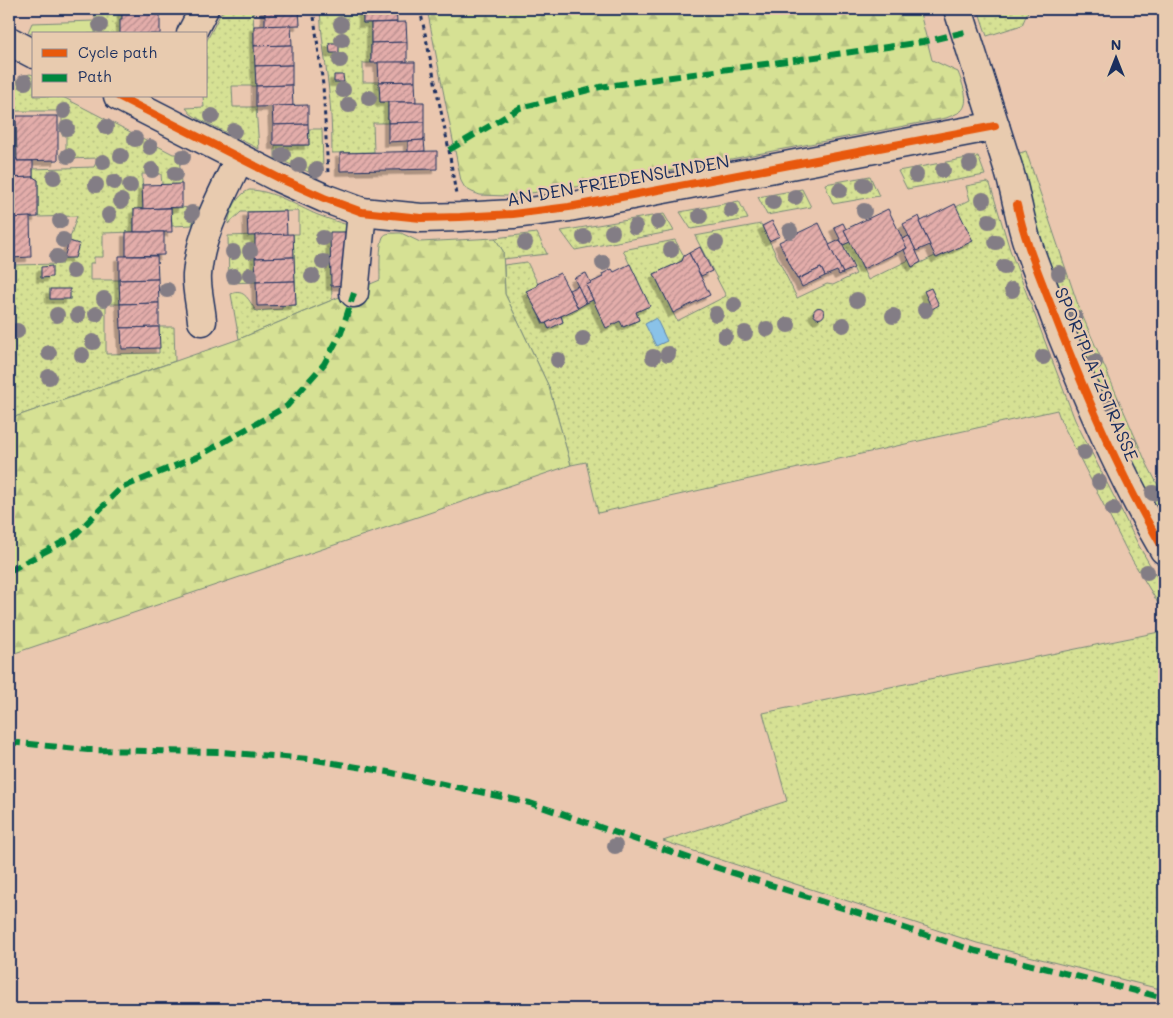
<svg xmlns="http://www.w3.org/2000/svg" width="1173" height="1018" font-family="Mali,sans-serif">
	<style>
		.grass { fill: url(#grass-dots); stroke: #788879 }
		.forest { fill: url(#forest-firs); stroke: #788879 }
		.park { fill: #d6e194; stroke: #788879 }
		.water { fill: #8ac2e8; stroke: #5e87b1 }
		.building { fill: url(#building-hatch); stroke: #1b2f5e; filter: url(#shadow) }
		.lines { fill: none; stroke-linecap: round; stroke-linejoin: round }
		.minor-casing { stroke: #1b2f5e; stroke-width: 31 }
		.path { stroke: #1b2f5e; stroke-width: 3; stroke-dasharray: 4 4; stroke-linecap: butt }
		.minor { stroke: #e8cbaf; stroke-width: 28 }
		.quiet { stroke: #00873e; stroke-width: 6; stroke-dasharray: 12 6; stroke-linecap: butt }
		.cycleway-casing { stroke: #e8cbaf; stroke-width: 11 }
		.cycleway { stroke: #e8590c; stroke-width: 8 }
		.tree { fill: #837d85 }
		.labels { text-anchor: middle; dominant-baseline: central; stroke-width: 4.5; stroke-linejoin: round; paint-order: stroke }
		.street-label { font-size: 18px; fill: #1b2f5e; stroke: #e8cbaf }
	</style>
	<defs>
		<pattern id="grass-dots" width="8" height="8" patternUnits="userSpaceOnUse" patternTransform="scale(1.25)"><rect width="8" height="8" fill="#d6e194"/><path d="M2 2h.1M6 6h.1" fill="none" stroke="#b7c182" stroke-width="1.8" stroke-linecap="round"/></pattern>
		<pattern id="forest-firs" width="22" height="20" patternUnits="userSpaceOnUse" patternTransform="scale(1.25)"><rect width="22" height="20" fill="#d6e194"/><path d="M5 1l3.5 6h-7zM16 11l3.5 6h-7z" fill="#b7c182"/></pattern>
		<pattern id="building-hatch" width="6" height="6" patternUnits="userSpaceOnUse" patternTransform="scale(1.25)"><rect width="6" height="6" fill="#e3adaa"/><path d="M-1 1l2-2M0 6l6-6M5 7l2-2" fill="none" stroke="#b78d8e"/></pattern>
		<filter id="shadow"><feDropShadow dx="-4.5" dy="4.5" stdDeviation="0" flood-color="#0004"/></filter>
	</defs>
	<rect width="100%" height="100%" fill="#eac7af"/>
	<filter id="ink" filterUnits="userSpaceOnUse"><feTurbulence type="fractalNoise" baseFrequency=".02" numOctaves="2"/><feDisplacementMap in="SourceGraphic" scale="10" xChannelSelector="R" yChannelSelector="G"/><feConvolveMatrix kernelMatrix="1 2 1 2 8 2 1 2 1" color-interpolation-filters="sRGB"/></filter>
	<g filter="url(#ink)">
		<g class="grass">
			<path d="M95,9H122V19L120,34H95Z"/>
			<path d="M223,9H253L256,86H232L233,107H256L259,149L199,119L191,114L186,108L204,107L203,96H206V42Z"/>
			<path d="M320,9H363V23H371V63H363V82H379L380,102H388V123H373L374,152L332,153C332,129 331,106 328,83C325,58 321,34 320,9Z"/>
			<path d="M978,9H1029L1022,25L987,36Z"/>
			<path d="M30,74L34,75V96H61L173,154H179L181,184L162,185L161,174H142L143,209H134V232L103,233V257H94V263H90V280H119L120,304H106V354L159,353V327H174L175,361L9,419V314L13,313L12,265L62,264L64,258L75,257L78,244L69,241L77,216L38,217V180L33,177V169L94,167L98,158L66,159V135H62V111H9C9,93 8,79 30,74Z"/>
			<path d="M16,116L17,159H9V117Z"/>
			<path d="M309,129H322L323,169L316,175L275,158V145H309Z"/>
			<path d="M1026,151L1079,308L1146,462L1164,497V528L1133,469L1065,313L1014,155Z"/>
			<path d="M978,156L985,175L907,189L898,171Z"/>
			<path d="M870,176L879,196L833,204L825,184Z"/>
			<path d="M987,182L990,184L1010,250L1075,420L1139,546L1164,589V613L1128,553L1061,421L1057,410L598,513L586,462L571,465L549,387L505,294L504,265L527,262L538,284L537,286L527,291L543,324L546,323L549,329L563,322L561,316L593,300L606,327L620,321L624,327L639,320L636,312L649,306L623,250L675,240L684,256L682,261L654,274L677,321L726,296L695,236L761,224L797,298L827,284L833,285L856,274L843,245L850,242L868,280L909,260L912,267L935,256L937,258L972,241L956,207L970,200L966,186Z"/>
			<path d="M802,189L811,207L767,215L758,197Z"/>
			<path d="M249,190C273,190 296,206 318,215C328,219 338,222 348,225V232L330,233L332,300L239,339L231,294C245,288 249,301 256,311L282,309V305H296L293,234H299V211L241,212L228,224C230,211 237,195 249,190Z"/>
			<path d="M739,201L748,219L691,229L680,212Z"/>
			<path d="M199,207L192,225L172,226L171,208Z"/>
			<path d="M664,214L674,231L575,250L561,231Z"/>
			<path d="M537,233L547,254L503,259V251L495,238Z"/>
			<path d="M255,235L256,282L229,283L228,236Z"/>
			<path d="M1164,631V990L977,943L663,841L787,801L763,713Z"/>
		</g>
		<g class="forest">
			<path d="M427,9H919L932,60L958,72C962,83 971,102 961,111C957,114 951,116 946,118L621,180L562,189L507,196L480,195L472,192L465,188L461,181Z"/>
			<path d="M390,233H401L420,242L495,238L503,251L505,294L549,387L571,465L9,655V419L239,339L380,280C380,270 379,245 383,237C385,234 386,234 390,233Z"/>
		</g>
		<path class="park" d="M95,21V34H34V35L28,32L32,23Z"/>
		<path class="water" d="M656,318L667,341L656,346L645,324Z"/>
		<g class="building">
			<path d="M122,9H160V34H120V19H122Z"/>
			<path d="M265,9H299L300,25L265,26Z"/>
			<path d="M363,9H396L397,22L363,23Z"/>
			<path d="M406,22L407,42L371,43V23Z"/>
			<path d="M291,25L292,45L254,46V26Z"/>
			<path d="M407,42V62L371,63V43Z"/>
			<path d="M329,43H339V53H330Z"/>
			<path d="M292,45V65L255,66L254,46Z"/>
			<path d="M378,62H415V81L379,82Z"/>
			<path d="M292,65V85L256,86L255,66Z"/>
			<path d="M334,75H343L344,82H334Z"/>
			<path d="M415,81L416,102H380L379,82Z"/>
			<path d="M292,85L293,106L256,107V86Z"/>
			<path d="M388,102H424V122L388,123Z"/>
			<path d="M308,105V124L273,125L272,106Z"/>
			<path d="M16,116H58V160L17,161Z"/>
			<path d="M424,122V140L388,142V123Z"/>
			<path d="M308,124L309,145H273V125Z"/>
			<path d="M424,140L425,151L408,152V141Z"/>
			<path d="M437,151V169L340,171V153Z"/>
			<path d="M9,159H17V161H33V177L9,178Z"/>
			<path d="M33,177L38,180V217L9,218V178Z"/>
			<path d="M182,184V207L143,209L142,185Z"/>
			<path d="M955,204L973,241L936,258L919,222Z"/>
			<path d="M171,208L172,232H134V209Z"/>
			<path d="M888,209L907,248L863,269L844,230Z"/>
			<path d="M286,211L287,235L248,236L247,212Z"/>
			<path d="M919,216L921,221L919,222L930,245L916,251L903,224Z"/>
			<path d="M30,217L31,257L9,258V218Z"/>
			<path d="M772,221L780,236L769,241L762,226Z"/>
			<path d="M819,223L843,273L839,275L837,271L825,276L821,268L797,279L779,242Z"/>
			<path d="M843,223L846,229L844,230L850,242L843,245L834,227Z"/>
			<path d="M126,232H164V255L126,256Z"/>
			<path d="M330,232H348L349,285L331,286Z"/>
			<path d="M293,234L294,257L255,258V235Z"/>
			<path d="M909,236L921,262L912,267L904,250L907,248L902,239Z"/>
			<path d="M840,240L854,268L843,273L829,245Z"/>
			<path d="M69,241L79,244L75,258H64Z"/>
			<path d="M700,247L712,271L701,276L689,253Z"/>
			<path d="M689,253L710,295L673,313L654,274L682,261L684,256Z"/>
			<path d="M119,256H157L158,279L119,280Z"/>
			<path d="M294,257L295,281L256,282L255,258Z"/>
			<path d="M630,264L650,306L636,312L639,320L623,327L620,321L606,328L586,285L603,277L602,274L612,269L614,272Z"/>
			<path d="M52,266V277L41,278V267Z"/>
			<path d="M821,268L825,276L802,287L798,279Z"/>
			<path d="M560,273L578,308L544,324L526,291L537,286V284Z"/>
			<path d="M586,273L591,283L586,285L593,300L586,303L574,278Z"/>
			<path d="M158,279L159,303L120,304L119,280Z"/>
			<path d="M295,281L296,305L257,306L256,282Z"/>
			<path d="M578,286L586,303L578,308L569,290Z"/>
			<path d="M931,288L939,305L932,309L924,291Z"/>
			<rect x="50" y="289" width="20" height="10"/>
			<path d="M159,303V327L121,328L120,304Z"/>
			<circle cx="819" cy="313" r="5.5"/>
			<path d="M561,316L563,322L549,329L546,323Z"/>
			<path d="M159,327L160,348L122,349L121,328Z"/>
		</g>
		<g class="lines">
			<g class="minor-casing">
				<g id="minor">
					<path d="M958,9C974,61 991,112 1007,164C1016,191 1019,219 1028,245C1036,270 1047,295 1056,320C1087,398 1121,477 1164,550"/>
					<path d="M191,34L204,9"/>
					<path d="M9,41L34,54"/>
					<path d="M118,96L279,178L324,198L362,212L421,218L460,217L513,214L569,207L995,126"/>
					<path d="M354,293L362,212"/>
					<path d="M202,321C201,307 196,288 197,275C200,233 222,196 239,159"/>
				</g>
			</g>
			<g class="path">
				<path d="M313,9L323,85L328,173"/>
				<path d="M420,9L449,150L456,195"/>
			</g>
			<use href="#minor" class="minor"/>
			<g class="quiet">
				<path d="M449,150L520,108L600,87L923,42L965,32"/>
				<path d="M9,571L74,536L121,488L199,456L287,406L324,364L341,333L354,293"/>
				<path d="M9,742L88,750L221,752L309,759L388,772L530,803L724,870L976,951L1164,998"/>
			</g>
			<g class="cycleway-casing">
				<g id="cycleway">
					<path d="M118,96L279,178L324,198L362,212L421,218L460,217L513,214L569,207L995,126"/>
					<path d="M1017,205C1025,243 1041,279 1055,316C1086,396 1120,476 1164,550"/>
				</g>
			</g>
			<use href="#cycleway" class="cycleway"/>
		</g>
		<g class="tree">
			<circle cx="341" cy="24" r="8"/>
			<circle cx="100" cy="25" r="8"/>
			<circle cx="342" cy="40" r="8"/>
			<circle cx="340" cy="60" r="8"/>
			<circle cx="25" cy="82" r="8"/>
			<circle cx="343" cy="90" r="8"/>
			<circle cx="369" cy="98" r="8"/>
			<circle cx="349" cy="105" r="8"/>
			<circle cx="64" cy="111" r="8"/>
			<circle cx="212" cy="116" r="8"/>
			<circle cx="106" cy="127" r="8"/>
			<circle cx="67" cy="128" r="8"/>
			<circle cx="234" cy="131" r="8"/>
			<circle cx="135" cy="139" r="8"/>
			<circle cx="150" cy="147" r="8"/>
			<circle cx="283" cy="155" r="8"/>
			<circle cx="68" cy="156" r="8"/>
			<circle cx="121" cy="156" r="8"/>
			<circle cx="183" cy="157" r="8"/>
			<circle cx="103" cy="162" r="8"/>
			<circle cx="970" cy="164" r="8"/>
			<circle cx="299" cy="165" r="8"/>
			<circle cx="152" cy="170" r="8"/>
			<circle cx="316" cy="170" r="8"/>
			<circle cx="943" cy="170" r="8"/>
			<circle cx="175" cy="174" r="8"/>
			<circle cx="916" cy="175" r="8"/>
			<circle cx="54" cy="177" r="8"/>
			<circle cx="114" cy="182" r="8"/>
			<circle cx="96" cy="185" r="8"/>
			<circle cx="864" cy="185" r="8"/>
			<circle cx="130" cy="186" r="8"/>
			<circle cx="840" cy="190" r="8"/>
			<circle cx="795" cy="197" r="8"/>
			<circle cx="983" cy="200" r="8"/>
			<circle cx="121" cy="201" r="8"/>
			<circle cx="773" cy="202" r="8"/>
			<circle cx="731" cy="210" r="8"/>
			<circle cx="864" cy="211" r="8"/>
			<circle cx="192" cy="213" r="8"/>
			<circle cx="109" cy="215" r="8"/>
			<circle cx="700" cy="216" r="8"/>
			<circle cx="60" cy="221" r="8"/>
			<circle cx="989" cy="221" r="8"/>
			<circle cx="658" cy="222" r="8"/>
			<circle cx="635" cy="227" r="8"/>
			<circle cx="790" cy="231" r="8"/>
			<circle cx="612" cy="232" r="8"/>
			<circle cx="584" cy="237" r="8"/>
			<circle cx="323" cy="238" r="8"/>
			<circle cx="63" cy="240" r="8"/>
			<circle cx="996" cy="242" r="8"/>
			<circle cx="525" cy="243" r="8"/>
			<circle cx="716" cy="243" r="8"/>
			<circle cx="671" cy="250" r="8"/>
			<circle cx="250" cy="251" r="8"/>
			<circle cx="233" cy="252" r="8"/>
			<circle cx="57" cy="257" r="8"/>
			<circle cx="323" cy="262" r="8"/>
			<circle cx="603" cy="263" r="8"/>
			<circle cx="1004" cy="267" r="8"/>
			<circle cx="73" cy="271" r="8"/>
			<circle cx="1059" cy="273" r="8"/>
			<circle cx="250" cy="275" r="8"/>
			<circle cx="234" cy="276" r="8"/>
			<circle cx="312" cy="276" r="8"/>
			<circle cx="167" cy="290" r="8"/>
			<circle cx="1012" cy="290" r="8"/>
			<circle cx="104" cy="299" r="8"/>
			<circle cx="857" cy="300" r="8"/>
			<circle cx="734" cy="305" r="8"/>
			<circle cx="925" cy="310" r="8"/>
			<circle cx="96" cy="314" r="8"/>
			<circle cx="716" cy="314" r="8"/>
			<circle cx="57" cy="315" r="8"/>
			<circle cx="78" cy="315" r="8"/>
			<circle cx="893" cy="316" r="8"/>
			<circle cx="1075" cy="318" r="8"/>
			<circle cx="788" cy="325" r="8"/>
			<circle cx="843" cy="325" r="8"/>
			<circle cx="767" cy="329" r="8"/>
			<circle cx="17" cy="331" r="8"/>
			<circle cx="745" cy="333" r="8"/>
			<circle cx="725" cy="336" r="8"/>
			<circle cx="583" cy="339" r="8"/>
			<circle cx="93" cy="342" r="8"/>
			<circle cx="49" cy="353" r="8"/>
			<circle cx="668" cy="354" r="8"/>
			<circle cx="82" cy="355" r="8"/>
			<circle cx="653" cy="357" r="8"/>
			<circle cx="1043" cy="357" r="8"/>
			<circle cx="558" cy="360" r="8"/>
			<circle cx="1095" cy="362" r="8"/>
			<circle cx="49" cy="377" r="8"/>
			<circle cx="1112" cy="404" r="8"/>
			<circle cx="1129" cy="444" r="8"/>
			<circle cx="1084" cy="452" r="8"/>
			<circle cx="1099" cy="482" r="8"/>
			<circle cx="1153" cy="493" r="8"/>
			<circle cx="1113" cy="509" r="8"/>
			<circle cx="1147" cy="572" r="8"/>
			<circle cx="615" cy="846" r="8"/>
		</g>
	</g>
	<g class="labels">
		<g class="street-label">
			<text transform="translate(618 180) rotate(-10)">AN DEN FRIEDENSLINDEN</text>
			<text transform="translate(1097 374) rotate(67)">SPORTPLATZSTRASSE</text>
		</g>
	</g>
	<rect width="1173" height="1018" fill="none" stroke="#e8cbaf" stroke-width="30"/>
	<rect x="15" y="15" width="1143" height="988" fill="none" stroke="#1b2f5e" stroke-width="2" filter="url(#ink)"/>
	<rect x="32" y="32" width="175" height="65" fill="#e8cbaf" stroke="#968d8f"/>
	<rect x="42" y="49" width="25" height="8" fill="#e8590c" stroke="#968d8f"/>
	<text x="78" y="58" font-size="15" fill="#1b2f5e">Cycle path</text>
	<rect x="42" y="74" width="25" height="8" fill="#00873e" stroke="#968d8f"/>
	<text x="78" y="82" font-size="15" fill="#1b2f5e">Path</text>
	<g transform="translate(1116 58)" stroke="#e8cbaf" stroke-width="4" paint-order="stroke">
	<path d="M0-4L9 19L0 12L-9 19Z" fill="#1b2f5e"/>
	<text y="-8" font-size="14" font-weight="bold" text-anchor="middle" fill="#1b2f5e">N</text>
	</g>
</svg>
